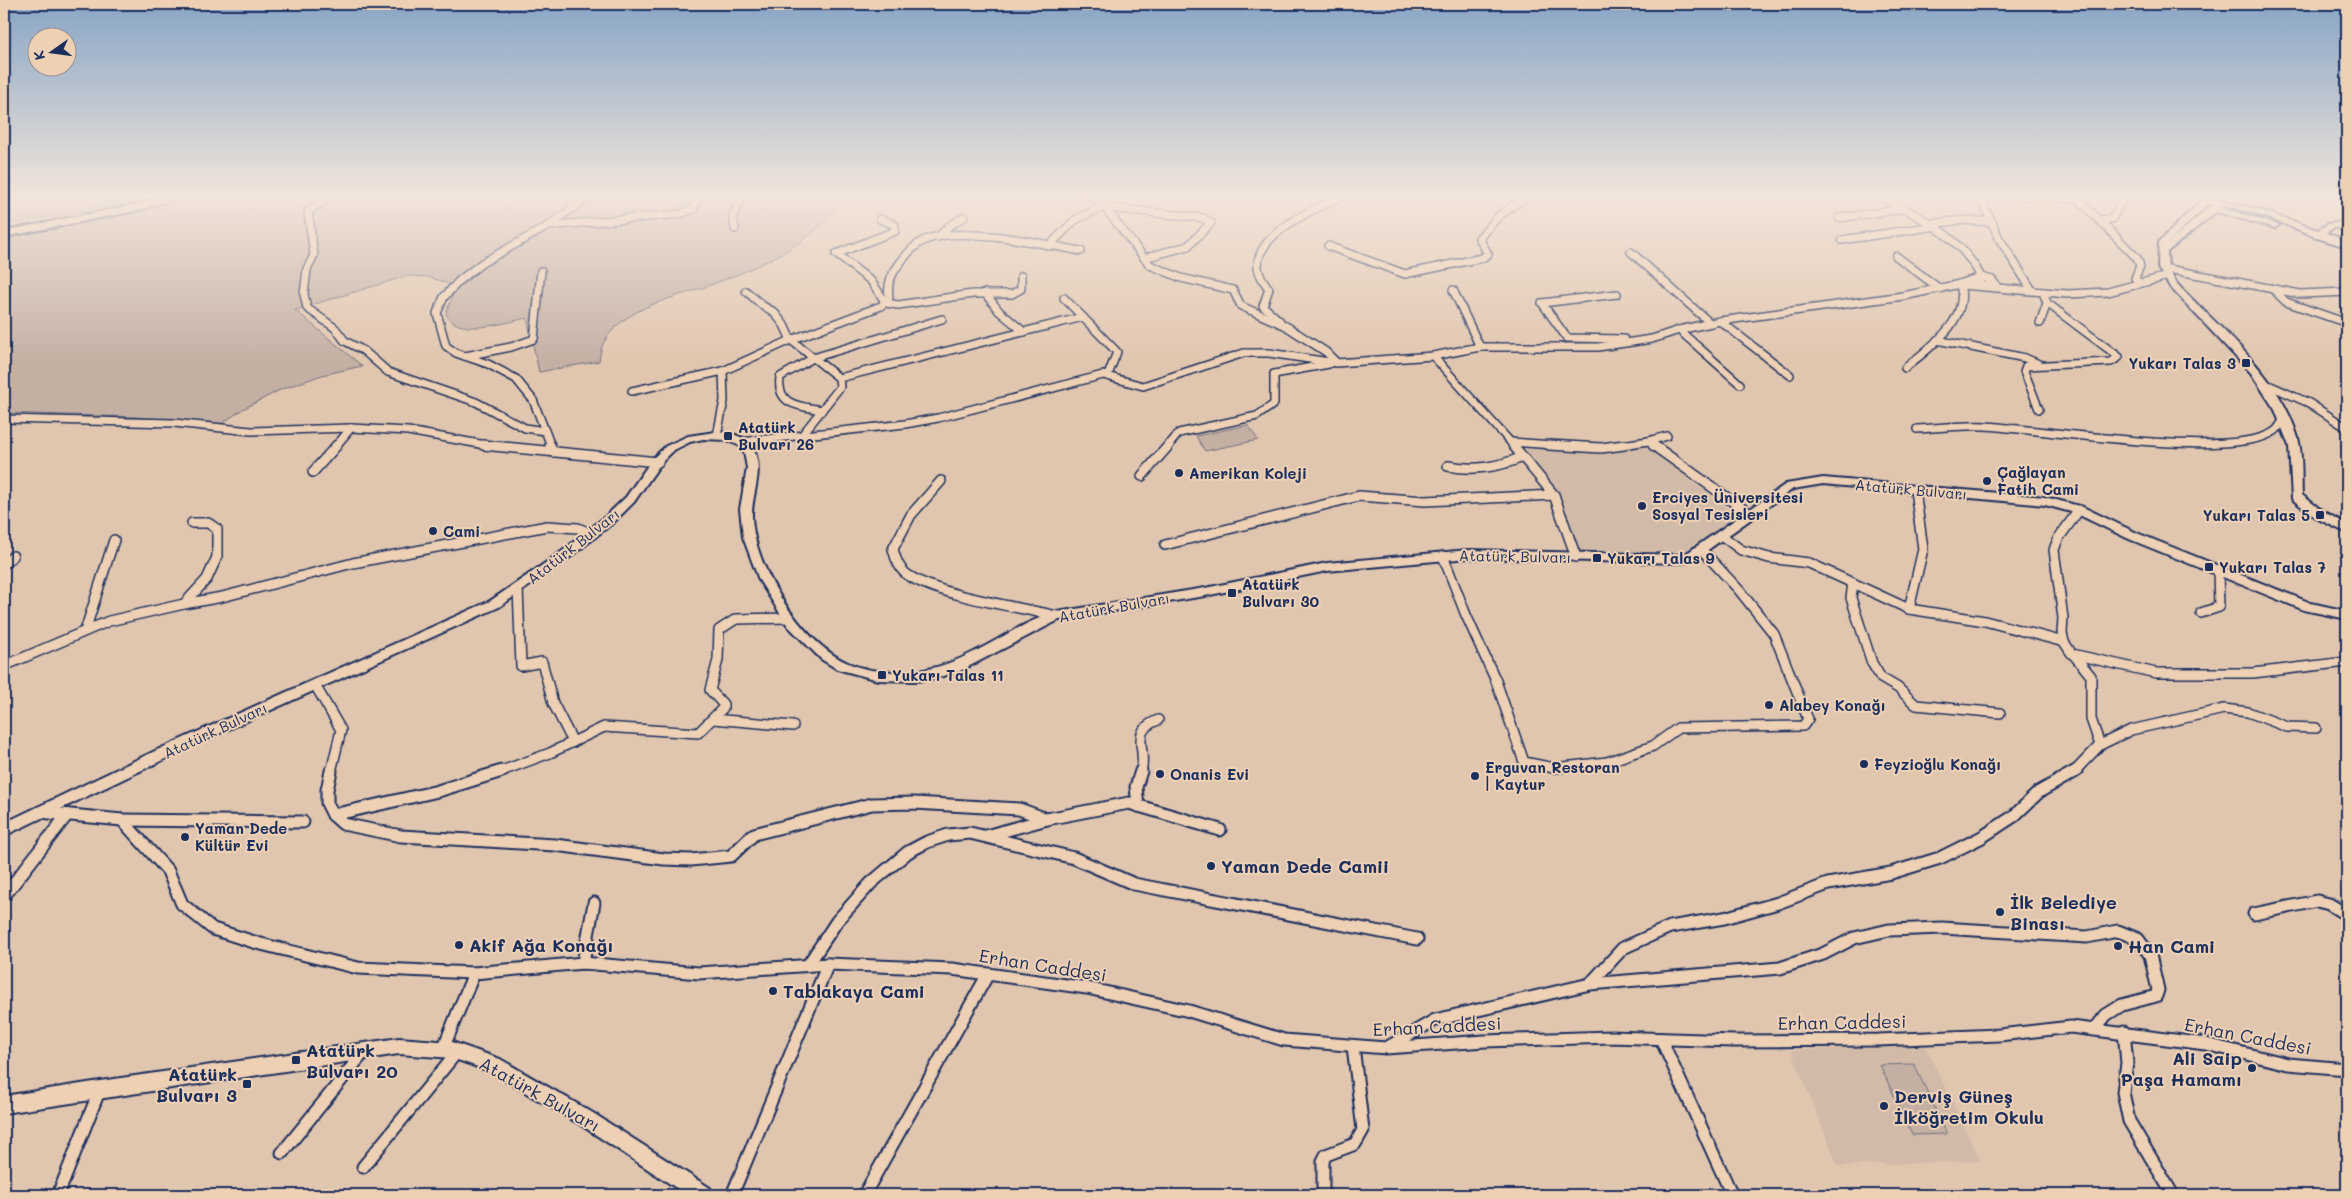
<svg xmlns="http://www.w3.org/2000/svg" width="2351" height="1199" font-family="Mali,sans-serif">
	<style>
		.built { fill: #d1baa8 }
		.green { fill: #c4b0a3; stroke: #707080 }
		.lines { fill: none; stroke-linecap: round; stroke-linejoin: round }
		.street-far2-casing { stroke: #1b2f5e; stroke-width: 10 }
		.street-far1-casing { stroke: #1b2f5e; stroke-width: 12 }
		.street-casing { stroke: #1b2f5e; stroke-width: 15 }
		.secondary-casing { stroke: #1b2f5e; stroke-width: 4 }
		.primary-casing { stroke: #1b2f5e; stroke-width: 4 }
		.street-far2 { stroke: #eed0b4; stroke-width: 7 }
		.street-far1 { stroke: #eed0b4; stroke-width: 9 }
		.street { stroke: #eed0b4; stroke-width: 11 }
		.secondary { fill: #eed0b4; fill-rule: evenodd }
		.primary { fill: #eed0b4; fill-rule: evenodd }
		.poi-dot { fill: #1b2f5e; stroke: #eed0b4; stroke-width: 2 }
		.labels { text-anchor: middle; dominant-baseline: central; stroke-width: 4; stroke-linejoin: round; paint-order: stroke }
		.poi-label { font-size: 15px; font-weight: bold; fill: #1b2f5e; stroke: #eed0b4; text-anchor: start }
		.street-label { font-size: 15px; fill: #1b2f5e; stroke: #eed0b4 }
		.near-poi-label { font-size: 18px; font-weight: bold; fill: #1b2f5e; stroke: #eed0b4; text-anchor: start }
		.near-street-label { font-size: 18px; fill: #1b2f5e; stroke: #eed0b4 }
	</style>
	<rect width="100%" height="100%" fill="#e1c6af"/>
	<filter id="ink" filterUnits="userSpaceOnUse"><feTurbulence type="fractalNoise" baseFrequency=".02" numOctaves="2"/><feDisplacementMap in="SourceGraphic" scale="10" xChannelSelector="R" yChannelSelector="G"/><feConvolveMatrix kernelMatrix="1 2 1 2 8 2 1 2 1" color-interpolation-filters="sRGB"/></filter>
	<g filter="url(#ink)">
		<g class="built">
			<path d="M1649,442L1663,459L1737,516L1679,559L1578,553L1557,495L1516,444L1574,448Z"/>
			<path d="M1925,1046L1981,1161L1838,1166L1791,1050Z"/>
		</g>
		<g class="green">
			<path d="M4,195H152L110,206L4,225Z"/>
			<path d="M196,195H844C819,242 760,266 713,284C677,298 625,305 604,342C601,347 600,355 599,361L539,372L527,318C507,322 455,339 446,313L453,295L449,284L429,277L407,276L295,310L362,366L322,375L282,389L243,409L221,424L136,417L4,413V239L130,214Z"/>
			<path d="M1248,425L1258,440L1205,451L1196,436Z"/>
			<path d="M1914,1064L1947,1134L1912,1135L1880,1065Z"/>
		</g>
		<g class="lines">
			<g class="street-far2-casing">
				<g id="street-far2">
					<path d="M331,195L308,212L314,255L307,269L304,294L307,308L335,328L345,341L364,351L388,372L476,402L525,428L545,431"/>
					<path d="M1078,195L1097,198L1150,265L1181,278L1233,290L1241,306L1286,326L1326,352L1336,362"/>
					<path d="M1879,195C1919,217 1959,234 1981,277"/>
					<path d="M1979,195L2000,240L2032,290"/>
					<path d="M2004,195L2077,199"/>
					<path d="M2074,195L2137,258L2140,266L2135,278L2139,283"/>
					<path d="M1839,218L1903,209"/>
					<path d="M880,219L895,225V231L836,254L871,281L886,303L898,305L973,294H1012L1021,289V276"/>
					<path d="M2100,220L2112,219L2125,195"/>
					<path d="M1931,224L1962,220L1992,222"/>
					<path d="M548,226L680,214L693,209L699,195"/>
					<path d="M735,229L733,216L743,195"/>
					<path d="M938,237L949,226L964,217"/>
					<path d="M1842,240L1936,226"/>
					<path d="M1049,246L1075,220L1102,207L1203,218L1211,223L1188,246L1144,258"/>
					<path d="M1328,246L1405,274L1482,258L1488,254L1479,238L1499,216L1528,195"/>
					<path d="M1631,252L1710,323"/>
					<path d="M1896,256L1940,289"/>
					<path d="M2163,268L2300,294L2347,292"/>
					<path d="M1981,277L1992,280L1996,285L1982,286L1976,280Z"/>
					<path d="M1962,285L2068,294L2108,292L2168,276"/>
					<path d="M2273,289L2286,302L2347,323"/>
					<path d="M1453,290L1480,347"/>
					<path d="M746,291L763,306L774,312L784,325L791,340L839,378L840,387L802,435"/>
					<path d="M985,293L999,311L1024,332"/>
					<path d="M1617,294L1542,303L1567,338L1624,339"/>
					<path d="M1064,298L1117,352L1108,375"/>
					<path d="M1280,321L1263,306L1269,289C1265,283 1259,276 1258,268C1255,233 1318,207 1344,195"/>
					<path d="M1720,321L1790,375"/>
					<path d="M2040,323L2047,303"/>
					<path d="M1679,330L1740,384"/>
					<path d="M1937,340L2025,358L2039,364"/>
					<path d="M465,356L511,347L534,339L541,271"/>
					<path d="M1433,356L1514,446"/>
					<path d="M1905,368C1930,347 1970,321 1960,284"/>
					<path d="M839,378L1083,317"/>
					<path d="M2264,383L2309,403L2347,428"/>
					<path d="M632,391L723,371L791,340L881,306L889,298C887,283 891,275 900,263C907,254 914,245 925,240C960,225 1043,244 1081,251"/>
					<path d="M2039,409L2024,371L2026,366L2111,362L2119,357L2047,303L2043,292"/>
					<path d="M822,410C800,406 776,406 780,377L813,358L942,319"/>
					<path d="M4,419L174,423L251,431L351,428L408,431L491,446"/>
					<path d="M1917,429C1940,428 1962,425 1985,426C2042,429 2233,461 2275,431C2279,428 2281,423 2284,419"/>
					<path d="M717,435L724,401L723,371"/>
					<path d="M741,442L905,424L938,418L1103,375L1143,386L1244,353H1269L1336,363L1433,356L1480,347H1598L1652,339L1679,330L1720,321L1903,296L1960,284L1977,278"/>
					<path d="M1511,442L1567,446"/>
					<path d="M336,446L351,428"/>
					<path d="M551,446L533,400L516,379L488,364L456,353L446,346L437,313L444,297L460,280L482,263L548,226L591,195"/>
					<path d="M1168,446L1179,433L1257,416L1274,404V374L1329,364"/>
					<path d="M1616,446L1648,441"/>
					<path d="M1655,446L1648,441L1667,436"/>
				</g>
			</g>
			<g class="street-far1-casing">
				<g id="street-far1">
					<path d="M483,445L658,462"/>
					<path d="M550,445L553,452"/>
					<path d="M1513,445L1554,495L1576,557"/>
					<path d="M1549,445L1601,448L1624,445"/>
					<path d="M1653,445L1750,514"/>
					<path d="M1448,466C1475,471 1498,467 1523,457"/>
					<path d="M313,472L337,445"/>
					<path d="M1142,476L1169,445"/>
					<path d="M941,481L911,515L893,549C895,557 898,567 905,573C933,595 1019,607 1057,616"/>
					<path d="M2079,510L2058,539L2054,550L2063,618L2062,633L2064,642L2072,654L2156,673H2253L2347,662"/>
					<path d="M1721,535L1741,550L1769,558L1809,563L1909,609L1985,621L2064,642"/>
					<path d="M1165,545L1359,496L1425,501L1554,495"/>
					<path d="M1443,556L1466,615L1496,681L1524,762L1554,768L1607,762L1653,746L1678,728L1803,726L1808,719L1774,634L1739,590L1701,549"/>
					<path d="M4,564L13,556"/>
					<path d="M1853,583L1851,598L1872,663L1881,678L1898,688L1916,705L2000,713"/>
					<path d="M518,588L521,666L542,662L553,703L573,742"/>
					<path d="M184,604L222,597L353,563L547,526L578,528L592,534"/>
					<path d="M1909,609L1923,549L1915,490"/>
					<path d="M2201,613L2219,607L2218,570"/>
					<path d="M85,631L114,540"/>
					<path d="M2073,654L2091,676V719L2100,745"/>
					<path d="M4,666L109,621L184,604L207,579L217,557V529L208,523H192"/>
					<path d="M315,685L341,730L331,772"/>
					<path d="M713,719L793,726"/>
					<path d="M499,772L550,753L604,727L698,733L723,708V704L710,690L718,660L719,630L736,619L790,618"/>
					<path d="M1141,772C1148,749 1128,732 1158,720"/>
					<path d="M2074,772L2100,745L2131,730L2224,709L2248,712L2287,727L2316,728"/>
				</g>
			</g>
			<g class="street-casing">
				<g id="street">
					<path d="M331,771L327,790V803L333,815L343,824L401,836L555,845L664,859L691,860L731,856L754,834L872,804L914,803L1019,809L1047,819"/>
					<path d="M1138,806L1136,787L1141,771"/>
					<path d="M40,812L122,820L168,871L182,904L213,929L257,943L358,968L474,973L583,963L699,973L828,964L952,969L1087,988L1189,1011L1284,1040L1386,1048L1485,1041L1611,1037L1733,1041L1878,1040L1999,1035L2071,1027L2206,1044L2288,1064L2347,1069"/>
					<path d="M333,815L438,791L502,771"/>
					<path d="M122,820L303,822"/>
					<path d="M986,836L1047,819L1129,803L1220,830"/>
					<path d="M4,896L67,815"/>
					<path d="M2254,914L2317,901L2329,904L2347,915"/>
					<path d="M583,963L594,903"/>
					<path d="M808,965L837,921L871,883L908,852L927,842L948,835L970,833L1074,858L1134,884L1417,939"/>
					<path d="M1590,984L1623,948L1670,927L1724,918L1778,903L1828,884L1891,873L1940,858L1982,837L2014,816L2039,792L2076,771"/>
					<path d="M2124,1032L2127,1063L2123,1092L2129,1121L2173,1195"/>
					<path d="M1661,1039L1732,1195"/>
					<path d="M1388,1047L1435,1020L1590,984L1780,968L1823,954L1854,938L1889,930L1942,928L2087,937L2118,931L2138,939L2150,955L2158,990L2156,996L2122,1005L2106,1015L2095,1029"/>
					<path d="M443,1049L474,973"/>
					<path d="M282,1153L364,1052"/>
					<path d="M363,1167L457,1052"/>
					<path d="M58,1195L100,1089"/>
					<path d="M732,1195L828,964"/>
					<path d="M864,1195L988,974"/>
					<path d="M1323,1195V1161L1326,1155L1355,1144L1363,1130L1353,1046"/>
				</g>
			</g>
			<g class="secondary-casing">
				<g id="secondary">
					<path d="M2207,195H2216L2212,199L2257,209L2318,230L2328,224L2347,221V227L2333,228L2326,233L2347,241V247L2314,237L2313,235L2251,212L2223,205L2221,208L2279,225L2275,228L2216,212L2167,252L2168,268L2177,284C2220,329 2280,375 2298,438C2303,456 2301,476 2302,495L2324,512L2347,524V533L2316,518L2292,499L2289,446L2275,410L2251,373L2170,287L2158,268L2159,242ZM2214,204L2210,206L2167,244L2207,205Z"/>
					<path d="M715,432C730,432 747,436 754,450C764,473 751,495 752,517C754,568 802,643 848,663C868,672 894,673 915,671C969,666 1007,626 1057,612L1205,588L1327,563L1468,550L1681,555L1687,553L1786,484L1823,478L2045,497L2083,507L2137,533L2311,603L2347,611V619L2304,610L2129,539L2075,513L2045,505L1823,484L1793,489L1695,559L1682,563L1468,558L1327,571L1205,596L1059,620L960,671L936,678L916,681L878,680L837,669L821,659L788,626L759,580L743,537L740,509L747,468L744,452L740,446L727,440L703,439L690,442L674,450L661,463L634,502L614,522L569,558L499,607L207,739L4,836V823L157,750L490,601L560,553L606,516L626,497L653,458L666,446L688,436Z"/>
					<path d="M399,1038L452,1042L500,1059L593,1113L710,1188L712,1195H687L581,1125L489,1071L452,1058L399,1054L4,1113V1096L100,1081Z"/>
				</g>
			</g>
			<g class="primary-casing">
				<path id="primary" d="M167,195H184L140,210L4,237V231L138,204Z"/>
			</g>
			<use href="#street-far2" class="street-far2"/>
			<use href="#street-far1" class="street-far1"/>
			<use href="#street" class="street"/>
			<use href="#secondary" class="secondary"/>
			<use href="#primary" class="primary"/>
		</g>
	</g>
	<linearGradient id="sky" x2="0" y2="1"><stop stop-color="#88a5c5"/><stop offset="0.54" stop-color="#f2e5db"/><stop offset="1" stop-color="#f2e5db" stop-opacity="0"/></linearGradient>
	<rect width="2351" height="363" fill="url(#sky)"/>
	<g class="poi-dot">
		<rect x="2241" y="358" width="10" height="10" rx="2.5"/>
		<rect x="723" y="431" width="10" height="10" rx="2.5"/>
		<circle cx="1179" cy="473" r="5"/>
		<circle cx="1987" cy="481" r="5"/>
		<circle cx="1642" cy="506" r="5"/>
		<rect x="2315" y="510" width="10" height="10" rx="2.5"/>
		<circle cx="433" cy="531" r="5"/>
		<rect x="1592" y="553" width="10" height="10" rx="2.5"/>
		<rect x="2204" y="562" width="10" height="10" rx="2.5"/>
		<rect x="1227" y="588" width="10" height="10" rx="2.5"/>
		<rect x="877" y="670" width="10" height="10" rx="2.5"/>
		<circle cx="1769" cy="705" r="5"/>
		<circle cx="1864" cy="764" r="5"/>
		<circle cx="1160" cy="774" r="5"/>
		<circle cx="1475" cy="776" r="5"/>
		<circle cx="185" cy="837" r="5"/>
		<circle cx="1211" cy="866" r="5"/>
		<circle cx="2000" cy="912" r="5"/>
		<circle cx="459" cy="945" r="5"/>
		<circle cx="2118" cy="946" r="5"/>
		<circle cx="773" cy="991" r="5"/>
		<rect x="291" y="1055" width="10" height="10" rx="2.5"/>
		<circle cx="2252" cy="1068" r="5"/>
		<rect x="242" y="1079" width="10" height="10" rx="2.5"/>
		<circle cx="1884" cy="1106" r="5"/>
	</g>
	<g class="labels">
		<g class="poi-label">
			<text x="2236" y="363" text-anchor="end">Yukarı Talas 3</text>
			<text x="738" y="427">Atatürk<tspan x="738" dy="17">Bulvarı 26</tspan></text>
			<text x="1997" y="472">Çağlayan<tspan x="1997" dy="17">Fatih Cami</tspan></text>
			<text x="1189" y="473">Amerikan Koleji</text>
			<text x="1652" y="497">Erciyes Üniversitesi<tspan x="1652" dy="17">Sosyal Tesisleri</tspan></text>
			<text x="2310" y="515" text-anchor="end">Yukarı Talas 5</text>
			<text x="443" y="531">Cami</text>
			<text x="1607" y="558">Yukarı Talas 9</text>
			<text x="2219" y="567">Yukarı Talas 7</text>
			<text x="1242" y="584">Atatürk<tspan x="1242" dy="17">Bulvarı 30</tspan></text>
			<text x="892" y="675">Yukarı Talas 11</text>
			<text x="1779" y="705">Alabey Konağı</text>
			<text x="1874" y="764">Feyzioğlu Konağı</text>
			<text x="1485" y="767">Erguvan Restoran<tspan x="1485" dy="17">| Kaytur</tspan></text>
			<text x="1170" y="774">Onanis Evi</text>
			<text x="195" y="828">Yaman Dede<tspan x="195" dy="17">Kültür Evi</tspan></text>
		</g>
		<g class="street-label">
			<text transform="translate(1911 489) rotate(5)">Atatürk Bulvarı</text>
			<text transform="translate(573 546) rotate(-38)">Atatürk Bulvarı</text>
			<text transform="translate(1515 556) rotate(1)">Atatürk Bulvarı</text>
			<text transform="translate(1114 607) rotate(-10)">Atatürk Bulvarı</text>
			<text transform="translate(215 730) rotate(-25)">Atatürk Bulvarı</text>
		</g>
		<g class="near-poi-label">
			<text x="1221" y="866">Yaman Dede Camii</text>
			<text x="2010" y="902">İlk Belediye<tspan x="2010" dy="21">Binası</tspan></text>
			<text x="469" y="945">Akif Ağa Konağı</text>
			<text x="2128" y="946">Han Cami</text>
			<text x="783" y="991">Tablakaya Cami</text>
			<text x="306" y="1050">Atatürk<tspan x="306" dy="21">Bulvarı 20</tspan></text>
			<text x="2242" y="1058" text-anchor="end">Ali Saip<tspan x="2242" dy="21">Paşa Hamamı</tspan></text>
			<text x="237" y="1074" text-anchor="end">Atatürk<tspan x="237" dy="21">Bulvarı 3</tspan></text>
			<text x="1894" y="1096">Derviş Güneş<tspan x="1894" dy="21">İlköğretim Okulu</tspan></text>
		</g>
		<g class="near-street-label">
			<text transform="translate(1043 965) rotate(9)">Erhan Caddesi</text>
			<text transform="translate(1842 1022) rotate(-1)">Erhan Caddesi</text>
			<text transform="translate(1437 1026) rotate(-3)">Erhan Caddesi</text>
			<text transform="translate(2248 1036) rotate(11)">Erhan Caddesi</text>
			<text transform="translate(540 1094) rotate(29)">Atatürk Bulvarı</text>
		</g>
	</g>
	<rect width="2351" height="1199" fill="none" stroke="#eed0b4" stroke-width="20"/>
	<rect x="10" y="10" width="2331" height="1179" fill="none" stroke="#1b2f5e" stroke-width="2" filter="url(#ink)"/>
	<g transform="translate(52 52) rotate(256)"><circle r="24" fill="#eed0b4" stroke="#9a9092"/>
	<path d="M0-4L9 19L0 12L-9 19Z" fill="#1b2f5e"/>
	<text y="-8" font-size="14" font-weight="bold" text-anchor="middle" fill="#1b2f5e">K</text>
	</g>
</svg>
